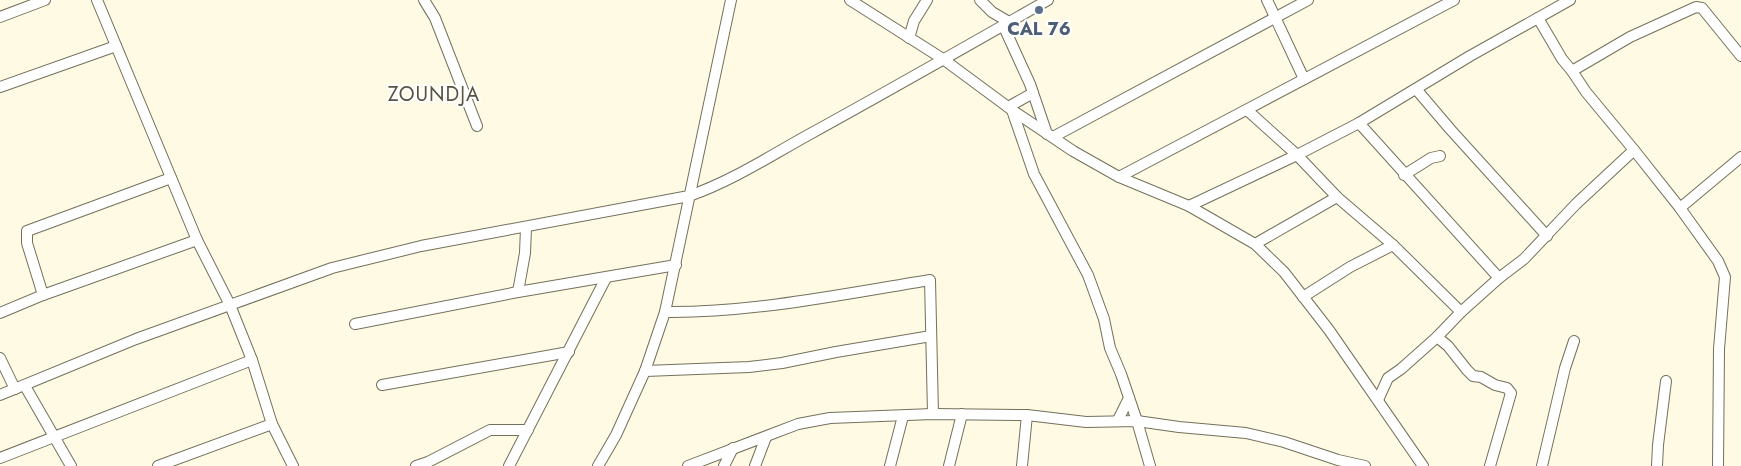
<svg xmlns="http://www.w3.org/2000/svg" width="1741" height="466" font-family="Jost,sans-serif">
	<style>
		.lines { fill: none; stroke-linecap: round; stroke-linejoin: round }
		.minor-casing { stroke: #74705c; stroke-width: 12 }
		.minor { stroke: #fff; stroke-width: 10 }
		.service-dot { fill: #5c6f8a; stroke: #fff; stroke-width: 2 }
		.labels { text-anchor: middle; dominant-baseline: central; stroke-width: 4; stroke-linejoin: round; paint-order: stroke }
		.service-label { font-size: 18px; font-weight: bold; fill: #4e5e75; stroke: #fff }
		.quarter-label { font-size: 20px; letter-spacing: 1px; fill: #585441; stroke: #fff }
	</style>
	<rect width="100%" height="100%" fill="#fefae3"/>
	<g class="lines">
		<g class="minor-casing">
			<g id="minor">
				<path d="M97,0L197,240L230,305L252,360L272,424L293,466"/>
				<path d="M424,0L435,18L477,126"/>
				<path d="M850,0L943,59L1012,110L1073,151L1119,177L1189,206L1255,244L1284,272L1329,330L1423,466"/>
				<path d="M980,0L992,12L1009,22"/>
				<path d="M1267,0L1304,79"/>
				<path d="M0,17L45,0"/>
				<path d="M1538,18L1562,59L1572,71L1586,92L1634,150L1680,208L1741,157"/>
				<path d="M1003,25L1030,84L1047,134"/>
				<path d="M909,38L914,21L927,0"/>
				<path d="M1572,71L1630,37L1696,7L1702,8L1741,56"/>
				<path d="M0,87L116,46"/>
				<path d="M1416,89L1450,129L1547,236"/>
				<path d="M1008,107L1033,93"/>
				<path d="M1012,110L1034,174L1088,275L1104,319L1110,348L1121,374L1137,421L1150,466"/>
				<path d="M1247,110L1297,155L1337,197L1393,245L1461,312"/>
				<path d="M1359,123L1499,278"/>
				<path d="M1053,137L1308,0"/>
				<path d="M1404,175L1431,158L1440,156"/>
				<path d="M1119,177L1454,0"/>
				<path d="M1189,206L1297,155L1359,123L1470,56L1570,0"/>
				<path d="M1680,208L1718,261L1725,277L1719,349L1718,466"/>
				<path d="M1255,244L1337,197"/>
				<path d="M518,292L525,253L526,228"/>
				<path d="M43,295L27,243V231L171,178"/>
				<path d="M1303,297L1350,267L1393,245"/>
				<path d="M665,312C752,313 844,294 930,280L933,414"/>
				<path d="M0,313L43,295L197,240"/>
				<path d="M355,324L518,292L676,265"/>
				<path d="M1437,337L1448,346L1467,370L1473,376L1481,377L1495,385L1507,388L1511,393L1490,466"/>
				<path d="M0,358L15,389"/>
				<path d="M645,371L749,367L782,363L836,352L931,336"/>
				<path d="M382,385L569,352"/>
				<path d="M25,386L71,466"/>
				<path d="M0,395L136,339L332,268L421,246L689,196C732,181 770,156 810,134C890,90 969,45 1048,0"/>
				<path d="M1378,400L1388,378L1401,369L1437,337L1461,312L1499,278L1524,259L1576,204L1634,150"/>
				<path d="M1118,420L1129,398"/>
				<path d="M0,458L252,360"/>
				<path d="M158,466L272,424"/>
				<path d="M416,466L428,462L490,430H528"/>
				<path d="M509,466L606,278"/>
				<path d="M598,466L616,435L645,371L665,312L731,0"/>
				<path d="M688,466L798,424L830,418L933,414L1027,415L1086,422L1137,421L1179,427L1246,433L1284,442L1338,460L1365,466"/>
				<path d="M724,466L733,448"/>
				<path d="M755,466L766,437"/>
				<path d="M890,466L903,416"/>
				<path d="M949,466L962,414"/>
				<path d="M1022,466L1027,415"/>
				<path d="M1542,466L1565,368L1574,341"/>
				<path d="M1657,466L1658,445L1666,381"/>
			</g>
		</g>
		<use href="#minor" class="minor"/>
	</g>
	<circle class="service-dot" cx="1039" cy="10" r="5"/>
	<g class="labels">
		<g class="service-label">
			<text x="1039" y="29">CAL 76</text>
		</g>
		<g class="quarter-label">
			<text x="434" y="94">ZOUNDJA</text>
		</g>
	</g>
</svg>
